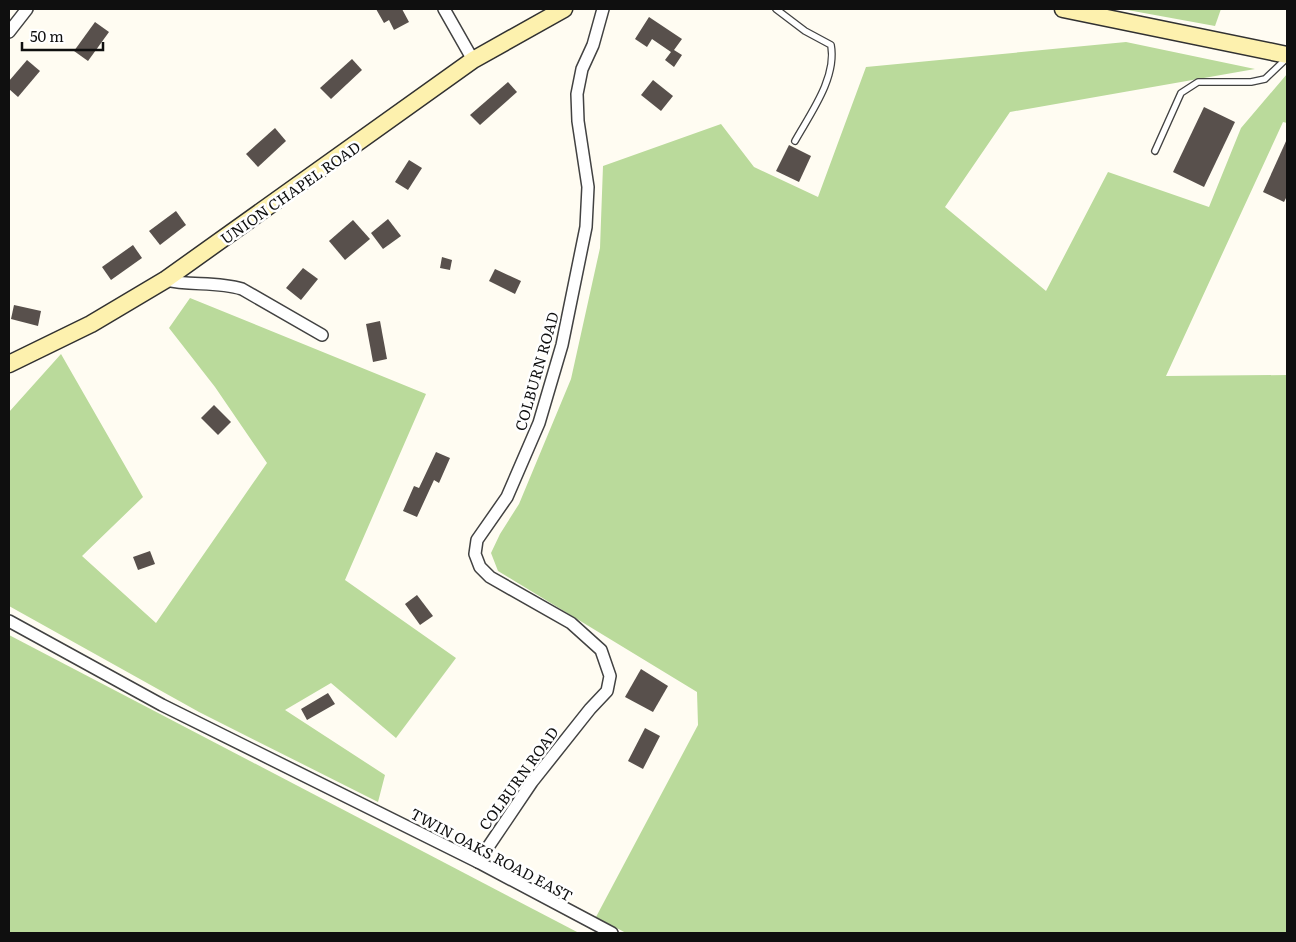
<svg xmlns="http://www.w3.org/2000/svg" width="1296" height="942" font-family="Literata,serif">
	<style>
		.forest { fill: #bada9b }
		.building { fill: #58504c }
		.lines { fill: none; stroke-linecap: round; stroke-linejoin: round }
		.lane-casing { stroke: #424242; stroke-width: 8 }
		.street-casing { stroke: #424242; stroke-width: 14 }
		.secondary-casing { stroke: #313131; stroke-width: 19 }
		.lane { stroke: #fff; stroke-width: 5.5 }
		.street { stroke: #fff; stroke-width: 11 }
		.secondary { stroke: #fdf1ae; stroke-width: 16 }
		.labels { text-anchor: middle; dominant-baseline: central; stroke-width: 5; stroke-linejoin: round; paint-order: stroke }
		.street-label { font-size: 15px; fill: #0f0f0f; stroke: #fff }
	</style>
	<rect width="100%" height="100%" fill="#fffcf2"/>
	<g class="forest">
		<path d="M1122,9H1221L1215,26Z"/>
		<path d="M1126,42L1255,69L1010,112L945,207L1046,291L1108,172L1209,207L1241,128L1287,74V123L1283,122L1166,376L1287,375V933H626L596,917L698,725L697,692L498,571L491,553L500,534L519,504L571,379L600,248L603,166L721,124L754,167L818,197L866,67Z"/>
		<path d="M190,298L426,394L345,580L456,658L396,738L331,683L285,710L385,775L378,802L199,712L9,606V412L61,354L143,497L82,556L156,623L267,463L215,387L169,328Z"/>
		<path d="M9,635L579,933H9Z"/>
	</g>
	<g class="building">
		<path d="M376,9H402L409,22L394,30L389,20L384,23Z"/>
		<path d="M649,17L682,39L674,50L682,55L674,67L665,60L671,52L652,39L647,47L635,39Z"/>
		<path d="M95,22L109,32L88,61L74,51Z"/>
		<path d="M352,59L362,70L331,99L320,88Z"/>
		<path d="M27,60L40,71L18,97L9,89V81Z"/>
		<path d="M653,80L673,96L661,111L641,95Z"/>
		<path d="M508,82L517,92L480,125L470,115Z"/>
		<path d="M1204,107L1235,122L1204,187L1173,172Z"/>
		<path d="M275,128L286,141L258,167L246,154Z"/>
		<path d="M1287,139V196L1284,202L1263,192Z"/>
		<path d="M789,145L811,156L799,182L776,171Z"/>
		<path d="M409,160L422,168L408,190L395,182Z"/>
		<path d="M176,211L186,225L160,245L149,231Z"/>
		<path d="M388,219L401,236L383,249L371,233Z"/>
		<path d="M353,220L370,239L345,260L329,241Z"/>
		<path d="M133,245L142,258L111,280L102,267Z"/>
		<path d="M442,257L452,260L450,270L440,268Z"/>
		<path d="M303,268L318,279L301,300L286,288Z"/>
		<path d="M495,269L521,281L515,294L489,281Z"/>
		<path d="M14,305L41,311L38,326L11,319Z"/>
		<path d="M380,321L387,359L373,362L366,324Z"/>
		<path d="M214,405L231,422L218,435L201,418Z"/>
		<path d="M436,452L450,458L439,483L434,480L417,517L403,511L414,486L419,488Z"/>
		<path d="M150,551L155,564L138,570L133,557Z"/>
		<path d="M417,595L433,616L420,625L405,604Z"/>
		<path d="M641,669L668,686L653,712L625,697Z"/>
		<path d="M328,693L335,704L307,720L301,709Z"/>
		<path d="M645,728L660,736L643,769L628,761Z"/>
	</g>
	<g class="lines">
		<g class="lane-casing">
			<g id="lane">
				<path d="M776,9L805,31L831,45C837,78 810,114 795,141"/>
				<path d="M1155,151L1181,93L1198,82H1251L1265,79L1287,58"/>
			</g>
		</g>
		<g class="street-casing">
			<g id="street">
				<path d="M444,9L473,60"/>
				<path d="M9,32L27,9"/>
				<path d="M165,280C190,286 217,281 242,289L322,335"/>
				<path d="M9,621L162,705L478,862L612,933"/>
				<path d="M478,862L532,782L590,709L607,691L610,676L601,650L571,623L490,577L480,567L475,554L477,540L507,497L539,423L562,345L586,227L588,187L578,121L577,94L582,69L593,45L603,9"/>
			</g>
		</g>
		<g class="secondary-casing">
			<g id="secondary">
				<path d="M1063,9L1287,55"/>
				<path d="M9,364L91,324L165,280L473,60L564,9"/>
			</g>
		</g>
		<use href="#lane" class="lane"/>
		<use href="#street" class="street"/>
		<use href="#secondary" class="secondary"/>
	</g>
	<g class="labels">
		<g class="street-label">
			<text transform="translate(290 192) rotate(-35)">UNION CHAPEL ROAD</text>
			<text transform="translate(536 371) rotate(-74)">COLBURN ROAD</text>
			<text transform="translate(518 778) rotate(-54)">COLBURN ROAD</text>
			<text transform="translate(492 854) rotate(28)">TWIN OAKS ROAD EAST</text>
		</g>
	</g>
	<rect width="1296" height="942" fill="none" stroke="#0f0f0f" stroke-width="20"/>
	<path d="M22 42v8h81v-8" fill="none" stroke="#0f0f0f" stroke-width="2.5"/>
	<text x="30" y="42" font-size="15" fill="#0f0f0f" stroke="#ffffff" stroke-width="4" paint-order="stroke">50 m</text>
</svg>
